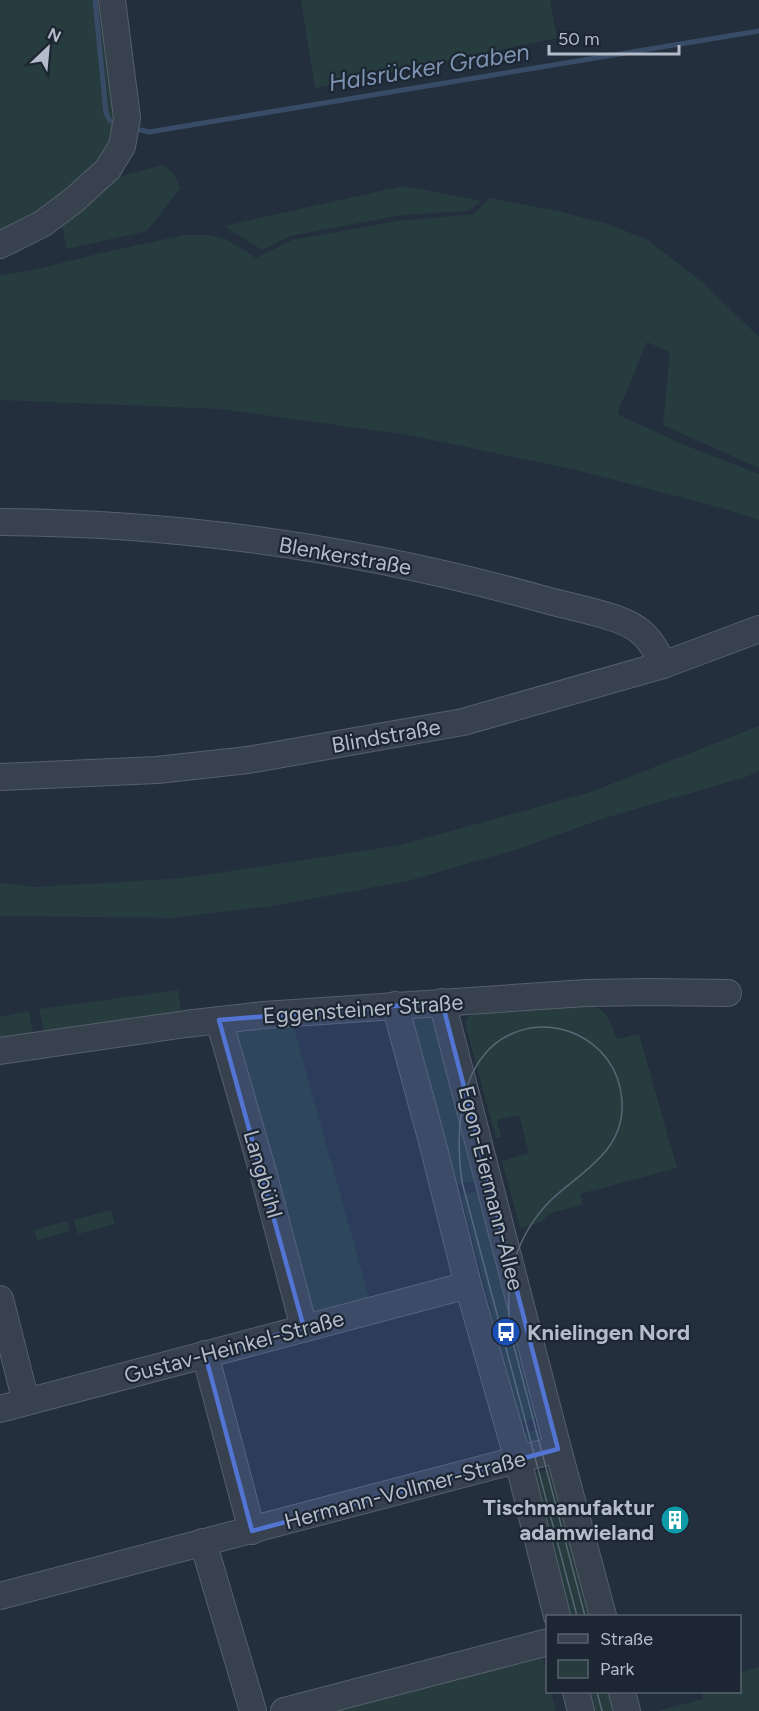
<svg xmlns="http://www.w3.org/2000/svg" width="759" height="1711" font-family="Figtree,sans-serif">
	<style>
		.green { fill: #263c3f }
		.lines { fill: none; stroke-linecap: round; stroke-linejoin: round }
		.stream { stroke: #394c67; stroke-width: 5 }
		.minor-casing { stroke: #565f6c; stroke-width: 28 }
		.minor { stroke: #38414e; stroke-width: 26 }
		.tram { stroke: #5a6575; stroke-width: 1.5 }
		.marked { fill: #5274d3; fill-opacity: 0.2; stroke: #5274d3; stroke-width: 4.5; stroke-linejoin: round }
		.labels { text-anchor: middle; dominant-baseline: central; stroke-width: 4.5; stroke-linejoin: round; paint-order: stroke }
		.street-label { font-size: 22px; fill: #b4bcc9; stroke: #1d2633 }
		.poi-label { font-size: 22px; font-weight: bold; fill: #b4bcc9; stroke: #1d2633; text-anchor: start }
		.water-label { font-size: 24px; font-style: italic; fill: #7c92b1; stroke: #1d2633 }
	</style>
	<rect width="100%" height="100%" fill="#242f3e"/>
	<g class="green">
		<path d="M0,0H104L117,137L91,179L23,223L0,234Z"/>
		<path d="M301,0H550L557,38L315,88Z"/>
		<path d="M163,165L175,175L180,188L147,231L67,249L61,222L114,178Z"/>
		<path d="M404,186L482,201L468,211L402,215L290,236L262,250L224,226Z"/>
		<path d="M490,198L558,211L608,224L648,240L703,283L759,337V468L663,425L670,352L647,342L617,414L682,444L759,474V520L714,506L576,470L409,435L219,409L0,400V275L33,270L110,251L185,235H208L226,239L256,258L292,240L397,221L474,214Z"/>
		<path d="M759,726V771L746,777L605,818L518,849L408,881L272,906L172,918L0,916V883L37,887L185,878L401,845L591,792Z"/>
		<path d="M178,990L181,1013L44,1032L39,1009Z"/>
		<path d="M582,1003C607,1008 608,1017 617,1039L639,1034L677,1168L580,1194L583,1205L550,1213L541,1222L520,1228L502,1161L529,1153L519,1115L497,1120L501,1137L496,1138L465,1023L467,1018L472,1015Z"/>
		<path d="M29,1011L33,1033L0,1040V1017Z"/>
		<path d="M422,1016H430L437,1019L482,1179L450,1187L410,1024L415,1018Z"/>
		<path d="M293,1025L369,1297L309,1313L235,1031Z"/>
		<path d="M484,1189L530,1392L538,1418L521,1423L461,1195Z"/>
		<path d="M111,1210L115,1224L78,1234L74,1220Z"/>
		<path d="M67,1221L70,1231L37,1240L34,1230Z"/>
		<path d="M547,1427L543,1438L527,1444L516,1435Z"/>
		<path d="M551,1469L597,1616H565L531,1480L535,1473Z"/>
		<path d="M541,1650L547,1677L548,1692H551L556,1711H310Z"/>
		<path d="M759,1667V1711H658L703,1699L702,1692H740V1672Z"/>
		<path d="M585,1692H617L622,1711H590Z"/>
	</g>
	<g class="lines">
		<g class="stream">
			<path d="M95,0L106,113L110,121"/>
			<path d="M141,130L149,132L759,31"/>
		</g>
		<g class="minor-casing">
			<g id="minor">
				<path d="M0,245L42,224L74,200L108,169L122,146L127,118L112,0"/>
				<path d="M0,522C182,523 366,550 542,599C566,606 618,615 637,629C650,638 656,650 663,665"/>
				<path d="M0,777L157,770L248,760L463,722L663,665L759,629"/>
				<path d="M442,1002L558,1449L603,1616"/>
				<path d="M395,1005L433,1145L468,1285L518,1460L557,1616"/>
				<path d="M219,1020L264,1176L304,1328"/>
				<path d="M0,1051L186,1024L264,1015L586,993L649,992L728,993"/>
				<path d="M0,1299L26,1402"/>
				<path d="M205,1354L252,1531"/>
				<path d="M0,1409L468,1285"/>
				<path d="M203,1542L253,1711"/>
				<path d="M0,1596L558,1449"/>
				<path d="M576,1692L581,1711"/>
				<path d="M622,1692L627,1711"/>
				<path d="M284,1711L548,1642"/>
			</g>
		</g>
		<use href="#minor" class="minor"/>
		<g class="tram">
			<path d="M577,1616L462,1182C456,1143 458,1086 484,1055C497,1038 519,1028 540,1027C566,1026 591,1038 607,1059C616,1071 621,1086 622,1101C625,1151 582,1171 551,1200C540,1211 531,1223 524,1237C508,1268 506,1301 511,1335L585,1616"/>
			<path d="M597,1692L602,1711"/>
		</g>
	</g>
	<path class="marked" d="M442,1002L558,1449L252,1531L205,1354L304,1328L219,1020Z"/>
	<defs>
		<g id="bus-disc" transform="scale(1.5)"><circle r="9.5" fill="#1a4fb4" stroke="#1d2633"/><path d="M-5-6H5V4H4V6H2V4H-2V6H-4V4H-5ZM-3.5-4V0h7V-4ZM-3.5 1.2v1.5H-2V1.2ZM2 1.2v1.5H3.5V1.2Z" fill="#fff"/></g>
		<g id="building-disc" transform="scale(1.5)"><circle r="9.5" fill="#0f9aa8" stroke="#1d2633"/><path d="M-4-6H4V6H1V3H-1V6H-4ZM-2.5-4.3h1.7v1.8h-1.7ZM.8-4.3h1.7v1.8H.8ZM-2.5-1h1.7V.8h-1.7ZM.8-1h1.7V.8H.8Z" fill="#fff"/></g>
	</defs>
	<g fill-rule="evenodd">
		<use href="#bus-disc" x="506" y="1332"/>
		<use href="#building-disc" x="675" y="1520"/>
	</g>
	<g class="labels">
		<g class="street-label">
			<text transform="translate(345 556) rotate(10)">Blenkerstraße</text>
			<text transform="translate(386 736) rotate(-10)">Blindstraße</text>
			<text transform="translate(363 1009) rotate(-4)">Eggensteiner Straße</text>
			<text transform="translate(263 1174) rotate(74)">Langbühl</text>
			<text transform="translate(491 1188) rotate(76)">Egon-Eiermann-Allee</text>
			<text transform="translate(234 1347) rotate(-15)">Gustav-Heinkel-Straße</text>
			<text transform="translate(405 1490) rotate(-15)">Hermann-Vollmer-Straße</text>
		</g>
		<g class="poi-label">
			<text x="527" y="1332">Knielingen Nord</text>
			<text x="654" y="1507" text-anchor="end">Tischmanufaktur<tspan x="654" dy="25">adamwieland</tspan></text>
		</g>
		<g class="water-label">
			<text transform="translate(429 67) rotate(-9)">Halsrücker Graben</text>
		</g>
	</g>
	<rect x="546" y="1615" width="195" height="78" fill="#1d2633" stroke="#59626f" stroke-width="1.5"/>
	<rect x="558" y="1634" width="30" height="9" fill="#38414e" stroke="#59626f" stroke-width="1.5"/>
	<text x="600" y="1645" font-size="18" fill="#b4bcc9">Straße</text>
	<rect x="558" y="1660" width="30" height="18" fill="#263c3f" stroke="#59626f" stroke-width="1.5"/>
	<text x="600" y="1675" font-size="18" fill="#b4bcc9">Park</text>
	<g transform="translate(48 48) rotate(26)" stroke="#1d2633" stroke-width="4.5" paint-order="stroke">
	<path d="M0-4.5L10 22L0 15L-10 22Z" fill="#b4bcc9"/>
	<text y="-9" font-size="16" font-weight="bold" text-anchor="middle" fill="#b4bcc9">N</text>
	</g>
	<path d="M549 45v9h130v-9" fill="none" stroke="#b4bcc9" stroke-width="3"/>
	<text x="558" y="45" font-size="18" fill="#b4bcc9" stroke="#1d2633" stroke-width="4.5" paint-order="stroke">50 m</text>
</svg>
